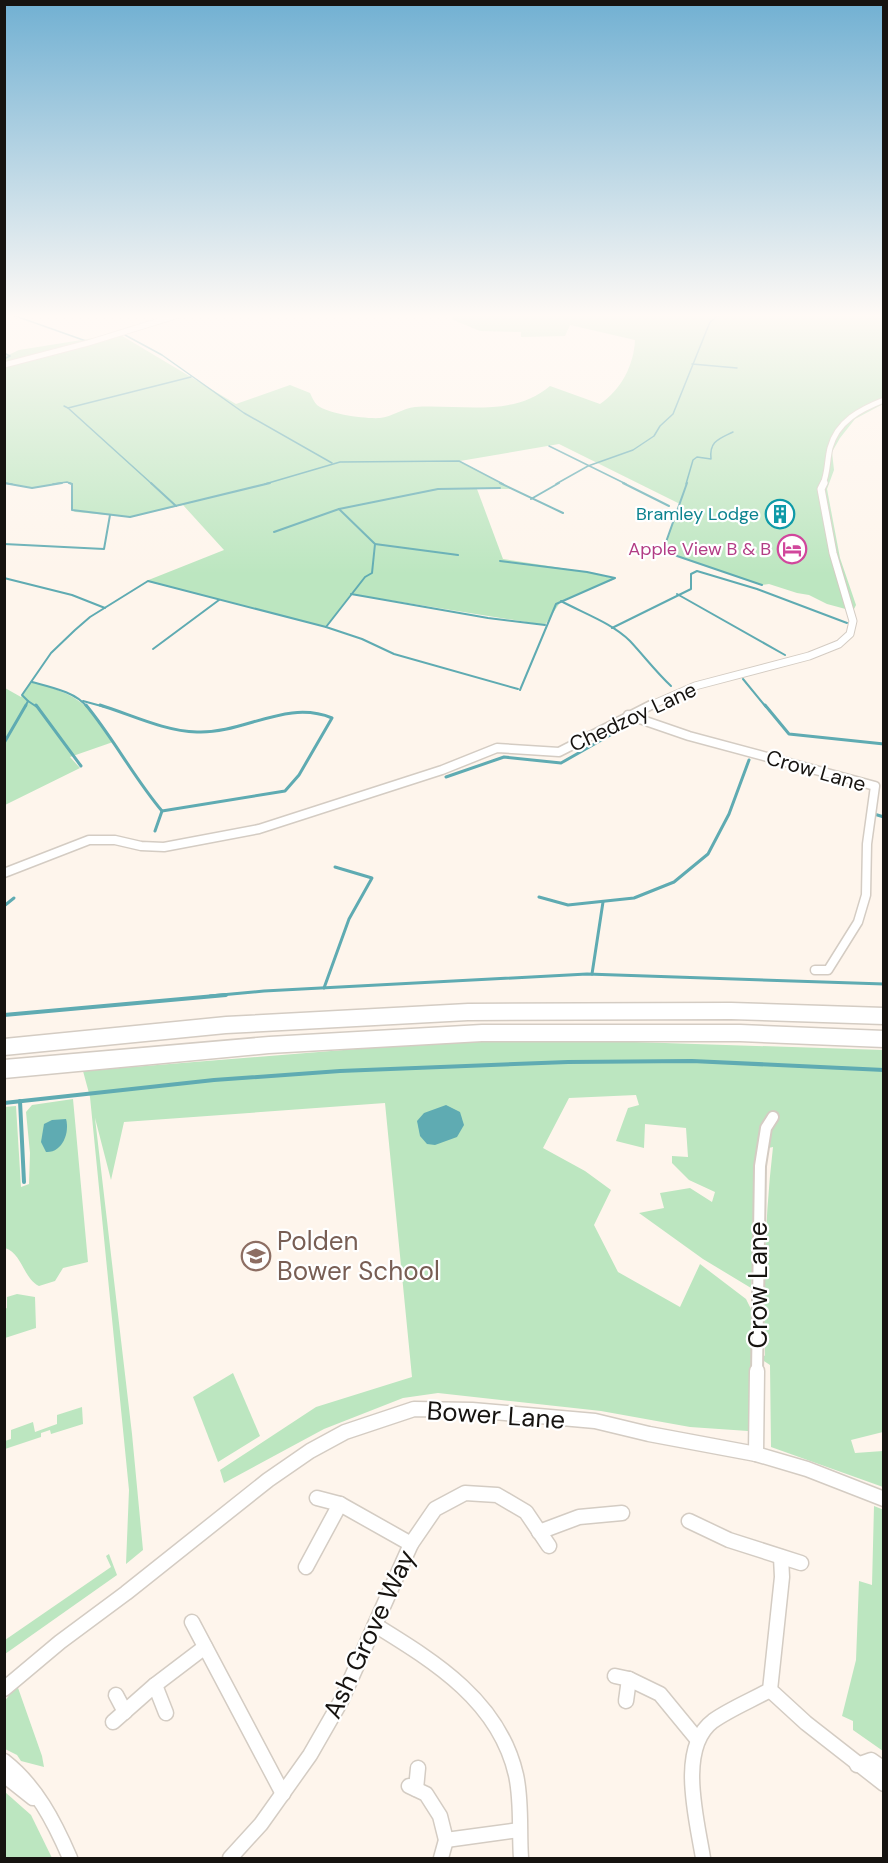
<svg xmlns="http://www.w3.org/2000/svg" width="888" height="1863" font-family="'DM Sans',sans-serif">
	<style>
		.green { fill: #bce6c0; fill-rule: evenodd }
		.water { fill: #5fabb2 }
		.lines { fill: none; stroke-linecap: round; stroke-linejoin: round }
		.stream-far3 { stroke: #5fabb2; stroke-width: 1.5 }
		.stream-far2 { stroke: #5fabb2; stroke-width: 2 }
		.stream-far1 { stroke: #5fabb2; stroke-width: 3 }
		.stream { stroke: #5fabb2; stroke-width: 4 }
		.minor-far4-casing { stroke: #d4ccc3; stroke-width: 7 }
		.minor-far3-casing { stroke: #d4ccc3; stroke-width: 9 }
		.minor-far2-casing { stroke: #d4ccc3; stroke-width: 11 }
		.minor-far1-casing { stroke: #d4ccc3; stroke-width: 14 }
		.minor-casing { stroke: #d4ccc3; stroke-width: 17 }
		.motorway-casing { stroke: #d4ccc3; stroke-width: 3 }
		.minor-far4 { stroke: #fff; stroke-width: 5 }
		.minor-far3 { stroke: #fff; stroke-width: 7 }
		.minor-far2 { stroke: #fff; stroke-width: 8 }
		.minor-far1 { stroke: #fff; stroke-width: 10 }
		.minor { stroke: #fff; stroke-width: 14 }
		.motorway { fill: #fff; fill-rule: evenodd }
		.labels { text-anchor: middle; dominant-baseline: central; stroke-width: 4.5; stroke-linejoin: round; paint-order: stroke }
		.far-culture-label { font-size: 18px; fill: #0d838f; stroke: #fff; text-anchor: end }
		.far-hotel-label { font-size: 18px; fill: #b23c85; stroke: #fff; text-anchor: end }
		.street-label { font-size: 21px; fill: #161310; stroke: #fff }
		.near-education-label { font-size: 26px; fill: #785e54; stroke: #fff; text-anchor: start }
		.near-street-label { font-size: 26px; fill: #161310; stroke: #fff }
	</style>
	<rect width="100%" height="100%" fill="#fef5ec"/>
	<g class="green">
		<path d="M456,313H883V404L855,419L840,438L832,452L834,470L827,489L840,558L856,605L853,611L827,604L809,595L797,593L769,584L762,585L670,554L666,542L680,504L559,444L460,461L513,489H477L503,559L587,572L615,579L561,601L545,625L351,594L326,627L146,581L224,550L183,505L130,517L75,512L72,510V484L67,482L32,488L5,483L4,357L19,350L119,334L236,404L290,385L310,393C312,397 314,402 317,405C328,414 365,419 380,418C392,417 403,408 415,407C459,404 513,418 550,386L600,404C621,390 634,365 635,340L570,325L565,336L521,337V332L480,331L451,319Z"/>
		<path d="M31,681C78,696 86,700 113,742L70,757L80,768L5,805V688L21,697Z"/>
		<path d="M573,1040L883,1050V1432L851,1440L855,1453L883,1451V1487L771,1447L770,1365L752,1353L748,1431L690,1427L601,1411L438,1393L403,1398L324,1429L224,1483L220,1470L316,1407L412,1377L385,1103L124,1122L111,1180L95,1118L132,1434L143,1550L126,1564L129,1490L90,1097L83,1071L442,1042ZM636,1095L639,1105L628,1108L616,1141L644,1148L645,1124L686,1128L688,1157L672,1156V1163L689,1180L715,1192L712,1202L690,1188L660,1193L664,1208L639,1213L703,1259L751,1288L760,1150L773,1147C765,1216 763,1286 765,1356L751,1348L752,1311L746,1299L700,1264L680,1307L618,1272L594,1225L611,1190L585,1171L543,1148L569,1098Z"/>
		<path d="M73,1099L88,1262L63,1268L55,1281L39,1286C23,1278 22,1253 5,1248L4,1107L16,1106L21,1187L29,1184L30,1153L26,1112L32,1105Z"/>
		<path d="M17,1294L35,1297L36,1328L5,1338V1309L7,1308V1297Z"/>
		<path d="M233,1373L260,1436L218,1462L193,1397Z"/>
		<path d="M82,1407L83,1424L51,1434L50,1430L41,1433V1437L5,1449V1441L11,1439V1430L33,1422L35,1432L57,1424V1415Z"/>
		<path d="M874,1506L884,1510L883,1751L853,1730V1721L842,1716L856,1660L859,1581L872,1585Z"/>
		<path d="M109,1554L117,1575L5,1654V1640L111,1567L106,1556Z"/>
		<path d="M17,1685L42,1756L44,1767L21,1761L17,1755L5,1749L4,1702Z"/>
		<path d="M5,1792L31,1815L52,1858H5Z"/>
	</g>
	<g class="water">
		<path d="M446,1105L460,1112L464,1125L457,1137L435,1145L427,1144L420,1136L417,1121L424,1113Z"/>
		<path d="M66,1119C70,1133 62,1153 46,1152L41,1142L44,1124L52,1120Z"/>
	</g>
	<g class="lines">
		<g class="stream-far3">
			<path d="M7,313L86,341"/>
			<path d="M484,313H495"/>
			<path d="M763,313L777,315"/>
			<path d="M125,335L162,355L244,413L332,463"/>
			<path d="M4,353L10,356L4,359"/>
			<path d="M692,364L737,368"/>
			<path d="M64,406L68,408L191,377"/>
			<path d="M68,408L152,484"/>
			<path d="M549,446L626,484"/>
			<path d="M4,483L12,484"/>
			<path d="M53,484L67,482L72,484"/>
			<path d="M265,484L340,462L459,461L503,484"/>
			<path d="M556,484L588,466L633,450L654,436L660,426L673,414L710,322L722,313"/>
			<path d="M686,484L693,460L697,457L711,459C709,441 719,439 733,432"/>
		</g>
		<g class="stream-far2">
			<path d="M4,483L32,488L62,483"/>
			<path d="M69,483L72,484V510L130,517L270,483"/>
			<path d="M151,483L176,506"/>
			<path d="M500,483L563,513"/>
			<path d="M623,483L669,506"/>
			<path d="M687,483L666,542L667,550L677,556L762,585"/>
			<path d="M531,499L559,483"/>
			<path d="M274,532L339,509L438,489L500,488"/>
			<path d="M4,544L104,549L110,515"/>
			<path d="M375,544L458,555"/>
			<path d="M500,561L587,572L615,578L556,604L520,690"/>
			<path d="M4,578L72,595L105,608"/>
			<path d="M351,594L488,618L545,625"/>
			<path d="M677,594L785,655"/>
			<path d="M561,601C583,613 612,623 630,641C644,656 656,672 671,686"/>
			<path d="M326,627L365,577L372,573L375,544L339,509"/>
			<path d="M612,628L691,589V574L697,571L757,589L847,623"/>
			<path d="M153,649L219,600"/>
			<path d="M743,679L766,707"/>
			<path d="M32,682C50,687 76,692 87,707"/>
			<path d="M28,701L37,707"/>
			<path d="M83,701L105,707"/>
			<path d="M25,707L28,701L22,695L51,653L75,630L90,617L148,581L326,627L362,639L394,654L518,689"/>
		</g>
		<g class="stream-far1">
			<path d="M36,705L81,766"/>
			<path d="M86,705C114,739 134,778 162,811L155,831"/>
			<path d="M100,705C132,715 164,731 197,732C244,734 286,699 332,718L299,775L285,791L162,811"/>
			<path d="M765,705L789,734L884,744"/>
			<path d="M4,743L26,705"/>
			<path d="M446,777L504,757L561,763L633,722"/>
			<path d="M874,814L884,817"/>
			<path d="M539,897L568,905L634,898L674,882L708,854L729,814L749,760"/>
			<path d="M4,906L14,898"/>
			<path d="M592,974L603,902"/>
			<path d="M324,988L349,919L372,878L335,867"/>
			<path d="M210,996L264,991L587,974L884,984"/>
		</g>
		<g class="stream">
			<path d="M4,1015L226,995"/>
			<path d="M20,1101L24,1182"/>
			<path d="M4,1103L214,1080L340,1071L568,1062L692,1061L884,1070"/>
		</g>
		<g class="minor-far4-casing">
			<g id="minor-far4">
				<path d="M4,365L88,343L185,313"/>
				<path d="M823,484C828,472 827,460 830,448C837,421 861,409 884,400"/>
			</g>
		</g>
		<g class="minor-far3-casing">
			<path id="minor-far3" d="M647,707L695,686L809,656L839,644L850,634L853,621L833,553L821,489L824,483"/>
		</g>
		<g class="minor-far2-casing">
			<g id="minor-far2">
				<path d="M628,715L689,736L875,786L867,844L866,895L858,922L828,970H815"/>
				<path d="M4,873L89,840H115L141,846L164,847L259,829L442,770L497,748L559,752L651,705"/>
			</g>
		</g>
		<g class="minor-far1-casing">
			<path id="minor-far1" d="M757,1373L760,1166L766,1128L773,1117"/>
		</g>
		<g class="minor-casing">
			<g id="minor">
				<path d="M756,1454L757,1371"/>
				<path d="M317,1498L340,1504L411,1544"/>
				<path d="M689,1521L729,1540L801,1563"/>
				<path d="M539,1532L579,1517L622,1513"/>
				<path d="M781,1557L782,1577L770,1690L806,1723L884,1784"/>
				<path d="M306,1567L340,1504"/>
				<path d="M192,1622L283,1794"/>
				<path d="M375,1625C435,1662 499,1701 516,1775C522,1802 519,1831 521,1858"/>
				<path d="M615,1676L629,1679"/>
				<path d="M155,1685L166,1713"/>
				<path d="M4,1689L60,1642L126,1593L268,1480L310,1451L345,1432L414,1409L472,1410L595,1421L649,1434L756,1454L807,1469L884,1499"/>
				<path d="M116,1695L125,1712"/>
				<path d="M626,1701L629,1679L660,1694L697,1739"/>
				<path d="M113,1722L155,1685L205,1647"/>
				<path d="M4,1761C36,1786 54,1821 70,1858"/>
				<path d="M857,1765L871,1760L884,1769"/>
				<path d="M4,1775L33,1798"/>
				<path d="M409,1786L426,1794L440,1816L446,1840L441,1858"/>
				<path d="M416,1789L418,1768"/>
				<path d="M446,1840L519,1830"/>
				<path d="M230,1858L261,1824L310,1755L341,1701L411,1544L435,1509L465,1493L497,1495L526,1512L549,1546"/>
				<path d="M703,1858C697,1820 677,1748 713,1721C730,1709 752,1700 770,1690"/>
			</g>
		</g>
		<g class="motorway-casing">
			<g id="motorway">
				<path d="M731,1003L884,1008V1024L731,1019L468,1020L226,1033L4,1055V1039L226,1017L468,1004Z"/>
				<path d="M482,1025H740L884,1031V1047L740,1041H482L269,1053L4,1078V1060L269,1037Z"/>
			</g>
		</g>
		<use href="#minor-far4" class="minor-far4"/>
		<use href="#minor-far3" class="minor-far3"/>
		<use href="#minor-far2" class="minor-far2"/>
		<use href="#minor-far1" class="minor-far1"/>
		<use href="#minor" class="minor"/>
		<use href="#motorway" class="motorway"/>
	</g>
	<linearGradient id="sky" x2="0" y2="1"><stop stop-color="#71b0d2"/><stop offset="0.55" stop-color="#fffaf6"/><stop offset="1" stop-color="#fffaf6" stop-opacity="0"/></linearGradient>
	<rect width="888" height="574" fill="url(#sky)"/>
	<defs>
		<g id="building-ring" transform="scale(1.5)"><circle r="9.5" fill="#fff" stroke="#0f9aa8" stroke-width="1.5"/><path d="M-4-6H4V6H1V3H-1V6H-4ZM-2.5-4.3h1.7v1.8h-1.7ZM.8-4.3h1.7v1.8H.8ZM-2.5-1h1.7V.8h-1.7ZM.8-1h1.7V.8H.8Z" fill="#0f9aa8"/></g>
		<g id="hotel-ring" transform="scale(1.5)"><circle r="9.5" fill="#fff" stroke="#d1479c" stroke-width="1.5"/><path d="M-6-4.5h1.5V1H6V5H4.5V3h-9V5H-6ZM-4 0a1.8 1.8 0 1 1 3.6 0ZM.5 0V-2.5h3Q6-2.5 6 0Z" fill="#d1479c"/></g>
		<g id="school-ring" transform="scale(1.5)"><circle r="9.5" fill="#fff" stroke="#8d6e63" stroke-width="1.5"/><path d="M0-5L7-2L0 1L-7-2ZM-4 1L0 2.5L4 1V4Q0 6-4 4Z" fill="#8d6e63"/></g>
	</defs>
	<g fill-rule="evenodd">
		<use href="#building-ring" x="780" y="514"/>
		<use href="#hotel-ring" x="792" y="549"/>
		<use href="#school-ring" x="256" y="1256"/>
	</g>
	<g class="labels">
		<g class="far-culture-label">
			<text x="759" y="514">Bramley Lodge</text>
		</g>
		<g class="far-hotel-label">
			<text x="771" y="549">Apple View B &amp; B</text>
		</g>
		<g class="street-label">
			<text transform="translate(633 717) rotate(-25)">Chedzoy Lane</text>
			<text transform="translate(816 771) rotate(16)">Crow Lane</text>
		</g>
		<g class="near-education-label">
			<text x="277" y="1241">Polden<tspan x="277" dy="30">Bower School</tspan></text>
		</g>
		<g class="near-street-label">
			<text transform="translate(758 1285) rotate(-90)">Crow Lane</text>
			<text transform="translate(496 1415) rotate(4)">Bower Lane</text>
			<text transform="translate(369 1634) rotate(-65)">Ash Grove Way</text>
		</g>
	</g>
	<rect width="888" height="1863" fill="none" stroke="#161310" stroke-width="12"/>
</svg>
